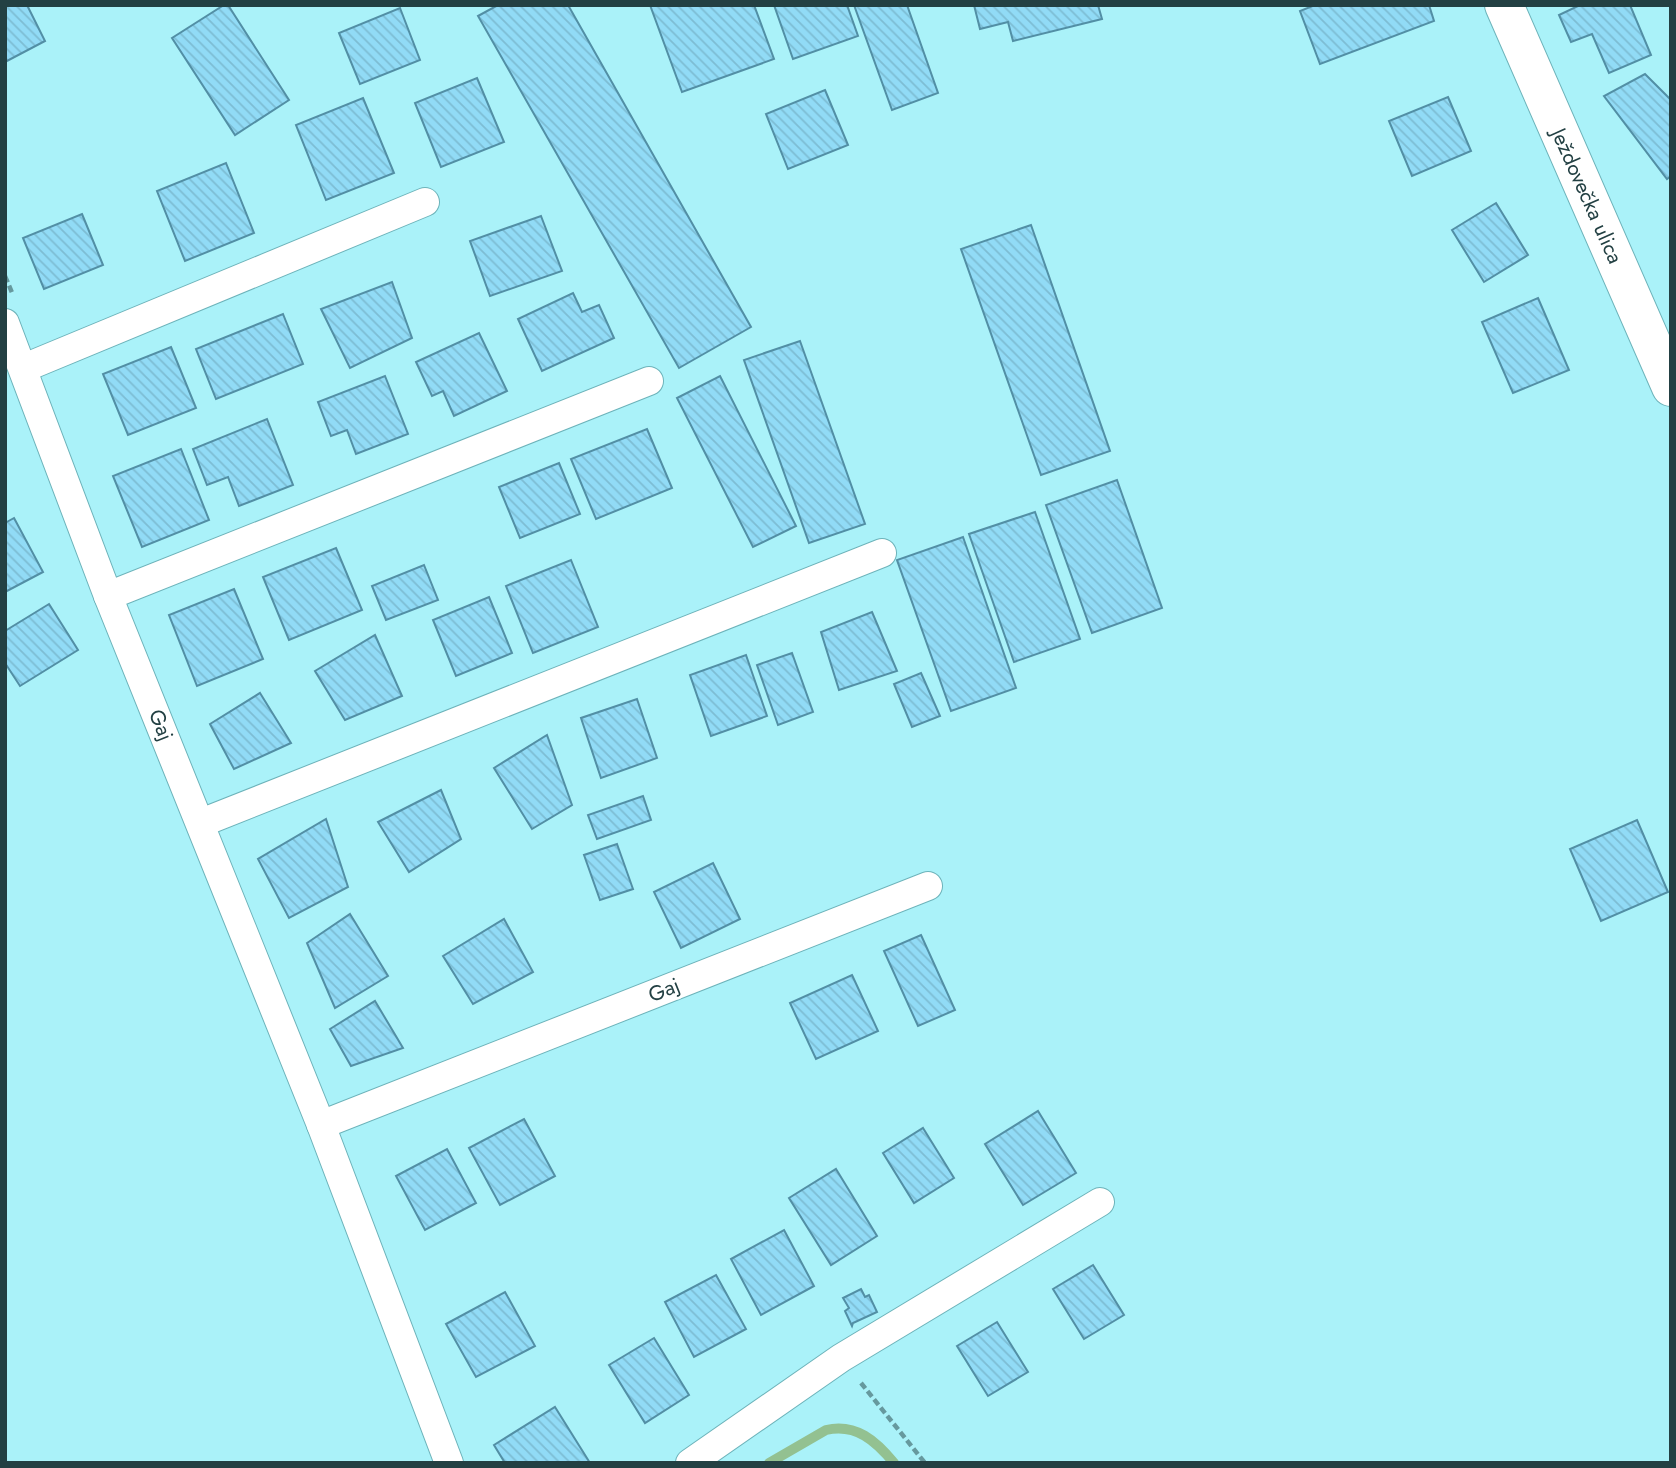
<svg xmlns="http://www.w3.org/2000/svg" width="1676" height="1468" font-family="Jost,sans-serif">
	<style>
		.lines { fill: none; stroke-linecap: round; stroke-linejoin: round }
		.stream { stroke: #93c191; stroke-width: 10 }
		.building { fill: url(#building-back-hatch); stroke: #528fa5; stroke-width: 2 }
		.minor-casing { stroke: #6db3ba; stroke-width: 30 }
		.secondary-casing { stroke: #6db3ba; stroke-width: 40 }
		.path { stroke: #66999e; stroke-width: 4.5; stroke-dasharray: 7 3.5; stroke-linecap: butt }
		.minor { stroke: #fff; stroke-width: 28 }
		.secondary { stroke: #fff; stroke-width: 38 }
		.labels { text-anchor: middle; dominant-baseline: central; stroke-width: 5; stroke-linejoin: round; paint-order: stroke }
		.street-label { font-size: 21px; fill: #234043; stroke: #fff }
	</style>
	<defs>
		<pattern id="building-back-hatch" width="6" height="6" patternUnits="userSpaceOnUse" patternTransform="scale(1.75)"><rect width="6" height="6" fill="#91dbf6"/><path d="M-1 5l2 2M0 0l6 6M5-1l2 2" fill="none" stroke="#7dbdd4"/></pattern>
	</defs>
	<rect width="100%" height="100%" fill="#aaf2f9"/>
	<g class="lines">
		<path class="stream" d="M769,1463L826,1430C856,1423 876,1441 894,1463"/>
	</g>
	<g class="building">
		<path d="M5,5H27L45,41L5,62Z"/>
		<path d="M224,5H228L289,100L235,135L172,38Z"/>
		<path d="M498,5H568L751,327L679,368L478,16Z"/>
		<path d="M650,5H754L774,59L682,92Z"/>
		<path d="M774,5H847L858,36L793,59Z"/>
		<path d="M854,5H907L938,93L892,110Z"/>
		<path d="M974,5H1098L1102,19L1013,41L1008,22L980,29Z"/>
		<path d="M1315,5H1429L1434,21L1320,64L1300,11Z"/>
		<path d="M1580,5H1630L1651,55L1609,73L1592,34L1571,42L1559,15Z"/>
		<path d="M400,8L420,60L360,84L339,33Z"/>
		<path d="M1645,74L1671,100V176L1667,179L1604,96Z"/>
		<path d="M477,78L504,142L441,167L415,103Z"/>
		<path d="M825,90L848,145L788,169L766,114Z"/>
		<path d="M1448,97L1471,151L1412,176L1389,121Z"/>
		<path d="M363,98L394,173L326,200L296,125Z"/>
		<path d="M226,163L254,233L185,261L157,191Z"/>
		<path d="M1496,203L1528,255L1484,282L1452,230Z"/>
		<path d="M82,214L103,265L44,289L23,238Z"/>
		<path d="M541,216L562,271L490,296L470,241Z"/>
		<path d="M1031,225L1110,451L1041,475L961,249Z"/>
		<path d="M392,282L412,338L350,368L321,309Z"/>
		<path d="M573,293L582,312L599,305L614,338L542,371L518,319Z"/>
		<path d="M1538,298L1569,370L1513,393L1482,322Z"/>
		<path d="M283,314L303,364L216,399L196,349Z"/>
		<path d="M479,333L507,391L454,416L443,391L432,396L416,362Z"/>
		<path d="M800,341L865,524L809,543L744,360Z"/>
		<path d="M171,347L196,408L128,435L103,374Z"/>
		<path d="M385,376L408,434L356,454L347,430L331,436L318,402Z"/>
		<path d="M720,376L796,526L753,547L677,398Z"/>
		<path d="M267,419L293,485L239,506L228,477L207,485L193,449Z"/>
		<path d="M647,429L672,488L596,519L571,459Z"/>
		<path d="M181,449L209,520L142,547L113,476Z"/>
		<path d="M559,463L580,514L520,538L499,487Z"/>
		<path d="M1117,480L1162,608L1092,633L1046,505Z"/>
		<path d="M1035,512L1080,639L1014,662L969,534Z"/>
		<path d="M14,518L43,572L5,592V523Z"/>
		<path d="M963,537L1016,688L951,711L897,560Z"/>
		<path d="M336,548L362,610L289,640L263,577Z"/>
		<path d="M571,560L598,627L533,653L506,586Z"/>
		<path d="M424,565L438,600L386,620L372,586Z"/>
		<path d="M234,589L263,659L197,686L169,615Z"/>
		<path d="M489,597L512,653L456,676L433,620Z"/>
		<path d="M49,604L78,650L20,686L5,663V631Z"/>
		<path d="M872,612L897,671L839,690L821,632Z"/>
		<path d="M375,635L402,696L345,720L315,671Z"/>
		<path d="M792,653L813,712L778,725L757,665Z"/>
		<path d="M746,655L767,716L711,736L690,675Z"/>
		<path d="M921,673L940,716L912,727L894,684Z"/>
		<path d="M260,693L291,743L234,769L210,724Z"/>
		<path d="M637,699L657,758L601,778L581,718Z"/>
		<path d="M547,735L572,805L532,829L494,768Z"/>
		<path d="M441,790L461,839L409,872L378,822Z"/>
		<path d="M643,796L651,820L597,839L588,815Z"/>
		<path d="M326,819L348,887L289,918L258,859Z"/>
		<path d="M1637,820L1668,892L1601,921L1570,849Z"/>
		<path d="M617,844L633,889L600,900L584,855Z"/>
		<path d="M713,863L740,919L681,948L654,892Z"/>
		<path d="M350,914L388,976L335,1008L307,943Z"/>
		<path d="M504,919L533,972L473,1004L443,956Z"/>
		<path d="M921,935L955,1010L918,1026L884,951Z"/>
		<path d="M852,975L878,1031L816,1059L790,1003Z"/>
		<path d="M375,1001L403,1048L351,1066L330,1029Z"/>
		<path d="M1038,1111L1076,1173L1023,1205L985,1144Z"/>
		<path d="M524,1119L555,1176L500,1205L469,1148Z"/>
		<path d="M923,1128L954,1178L914,1203L883,1153Z"/>
		<path d="M447,1149L476,1203L425,1230L396,1176Z"/>
		<path d="M836,1169L877,1236L831,1265L789,1198Z"/>
		<path d="M784,1230L814,1286L761,1315L731,1259Z"/>
		<path d="M1093,1265L1124,1315L1084,1339L1053,1289Z"/>
		<path d="M716,1275L746,1329L694,1357L665,1302Z"/>
		<path d="M861,1289L865,1297L869,1295L877,1312L853,1323L852,1326L845,1311L849,1308L843,1298Z"/>
		<path d="M505,1292L535,1346L476,1377L446,1324Z"/>
		<path d="M997,1322L1028,1372L988,1396L957,1346Z"/>
		<path d="M654,1338L689,1395L645,1423L609,1365Z"/>
		<path d="M555,1407L590,1463H505L494,1445Z"/>
	</g>
	<g class="lines">
		<g class="minor-casing">
			<g id="minor">
				<path d="M5,323L108,596L321,1125L449,1463"/>
				<path d="M24,368L425,202"/>
				<path d="M108,596L649,381"/>
				<path d="M201,823L882,553"/>
				<path d="M321,1125L928,886"/>
				<path d="M690,1463L841,1358L1100,1202"/>
			</g>
		</g>
		<g class="secondary-casing">
			<path id="secondary" d="M1504,5L1671,387"/>
		</g>
		<g class="path">
			<path d="M5,276L13,295"/>
			<path d="M861,1383L925,1463"/>
		</g>
		<use href="#minor" class="minor"/>
		<use href="#secondary" class="secondary"/>
	</g>
	<g class="labels">
		<g class="street-label">
			<text transform="translate(1587 196) rotate(66)">Ježdovečka ulica</text>
			<text transform="translate(161 725) rotate(68)">Gaj</text>
			<text transform="translate(664 990) rotate(-22)">Gaj</text>
		</g>
	</g>
	<rect width="1676" height="1468" fill="none" stroke="#234043" stroke-width="14"/>
</svg>
